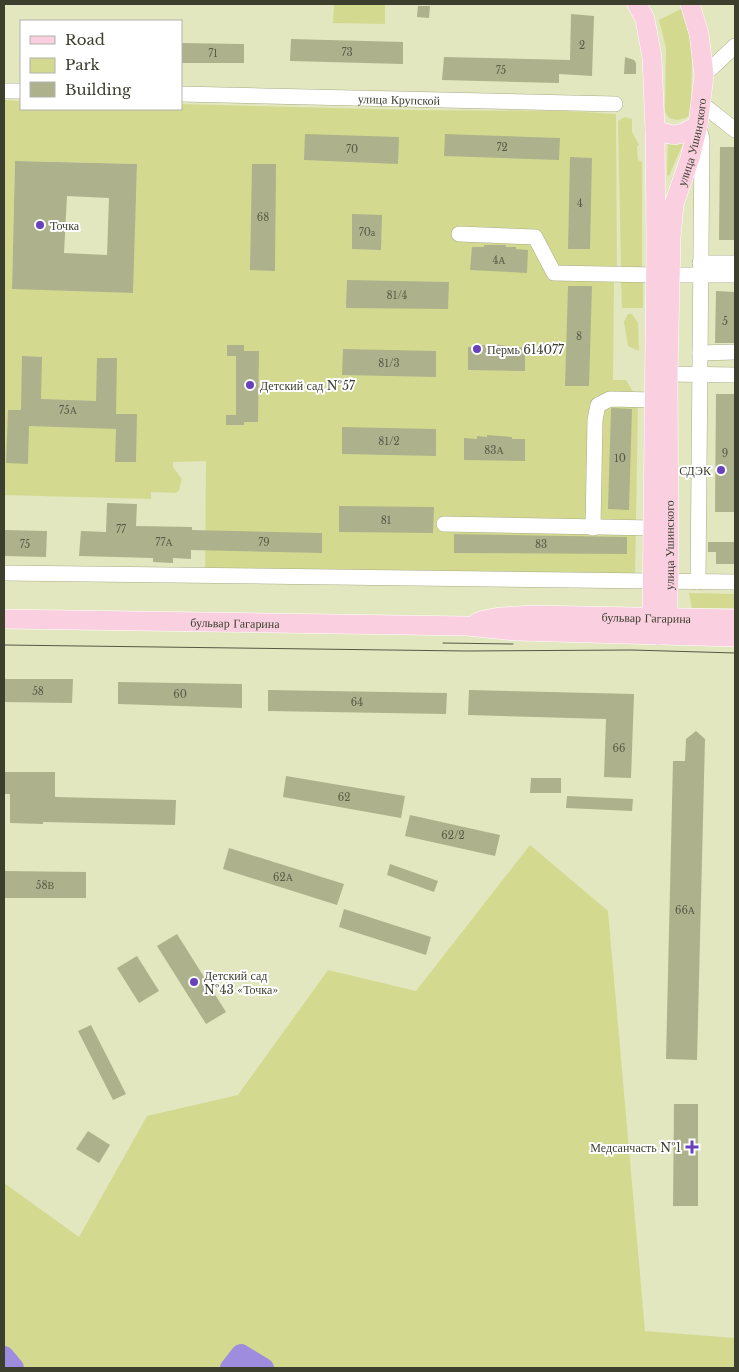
<svg xmlns="http://www.w3.org/2000/svg" width="739" height="1372" font-family="'Libre Baskerville',serif">
	<style>
		.green { fill: #d3da90; fill-rule: evenodd }
		.lines { fill: none; stroke-linecap: round; stroke-linejoin: round }
		.river { stroke: #9e8cde; stroke-width: 20 }
		.building { fill: #adb28c; fill-rule: evenodd }
		.minor-casing { stroke: #a8ac86; stroke-width: 16 }
		.major-casing { stroke: #fff; stroke-width: 20 }
		.minor { stroke: #fff; stroke-width: 15 }
		.major { stroke: #facfe0; stroke-width: 19 }
		.tram { stroke: #565844; stroke-width: 1 }
		.poi-dot { fill: #6842ba; stroke: #fff; stroke-width: 2 }
		.labels { text-anchor: middle; dominant-baseline: central; stroke-width: 4; stroke-linejoin: round; paint-order: stroke }
		.number-label { font-size: 10px; fill: #585b46 }
		.street-label { font-size: 12px; fill: #3c3e2e; stroke: #fff }
		.poi-label { font-size: 12px; fill: #3c3e2e; stroke: #fff; text-anchor: start }
	</style>
	<rect width="100%" height="100%" fill="#e2e7bf"/>
	<g class="green">
		<path d="M334,4H385V24L333,23Z"/>
		<path d="M683,8L692,47L691,114C685,120 677,121 669,118L665,112L666,48L659,20Z"/>
		<path d="M4,100L21,101V109H181V104L412,110L567,111L616,114L617,273L614,280L613,380H626L638,400L635,581L205,576L206,461L173,462V467L182,479L179,490L176,493L151,492V499L4,495ZM15,161L137,164L132,293L12,288Z"/>
		<path d="M625,117L632,119V132L639,145L637,146L638,160L642,162V269H621L618,121Z"/>
		<path d="M668,140L684,141L669,176L667,175Z"/>
		<path d="M621,279L643,281V308H622Z"/>
		<path d="M628,314H632L638,323L639,351L628,346L624,322Z"/>
		<path d="M689,593L735,594V608H692Z"/>
		<path d="M530,845L608,911L645,1331L735,1338V1368H4V1183L79,1237L147,1116L238,1095L328,970L416,991Z"/>
	</g>
	<g class="lines">
		<g class="river">
			<path d="M4,1356L14,1368"/>
			<path d="M230,1368L241,1354L264,1368"/>
		</g>
	</g>
	<g class="building">
		<path d="M418,6H430L429,18L417,17Z"/>
		<path d="M571,14L594,16L592,76L559,74V83L442,80L444,57L570,60Z"/>
		<path d="M291,39L403,42V64L290,61Z"/>
		<path d="M181,43L244,44V63H181Z"/>
		<path d="M625,57L634,60L636,63V74H624Z"/>
		<path d="M305,134L399,137L398,164L304,160Z"/>
		<path d="M445,134L560,138L559,160L444,156Z"/>
		<path d="M720,147H735V240H719Z"/>
		<path d="M570,157L592,158L590,249H568Z"/>
		<path d="M15,161L137,164L133,293L12,289ZM67,196L109,198L107,255L64,253Z"/>
		<path d="M252,164H276L275,271L250,270Z"/>
		<path d="M352,214L382,215L381,250L352,249Z"/>
		<path d="M484,245H506V247H516V249L528,250L527,273L470,270L472,247H484Z"/>
		<path d="M347,280L449,282L448,309L346,308Z"/>
		<path d="M568,286H592L589,386H565Z"/>
		<path d="M716,291L735,292V343H715Z"/>
		<path d="M492,344L525,348V371L468,370V347H481V345H491Z"/>
		<path d="M227,345H244V351H259L258,422H244V425H226V415H236V356H227Z"/>
		<path d="M343,349L436,351V377L342,375Z"/>
		<path d="M22,356L42,357L41,399L96,401L97,358H117L116,414H137L136,462H115L116,429L29,426L28,464L6,463L8,410H21Z"/>
		<path d="M716,394H735V512H715Z"/>
		<path d="M612,408L632,409L629,510L608,509L611,409Z"/>
		<path d="M342,427L436,429V456L342,454Z"/>
		<path d="M487,435L512,437V439H525V461L464,460V438L477,439V436L487,437Z"/>
		<path d="M107,503L137,504L136,526L192,527V530L322,533V553L191,550V559L173,558V563L153,562V558L79,556L81,531L106,532Z"/>
		<path d="M339,506L434,507L433,533L339,532Z"/>
		<path d="M4,530L47,531L46,557L4,556Z"/>
		<path d="M454,534L627,537V554L454,553Z"/>
		<path d="M708,542H735V564H716V552H708Z"/>
		<path d="M4,679H73L72,703L4,702Z"/>
		<path d="M118,682L242,684V708L118,704Z"/>
		<path d="M268,690L447,693L446,714L268,711Z"/>
		<path d="M469,690L634,694L631,778L604,777L606,719L468,715Z"/>
		<path d="M696,731L705,739L697,1060L666,1059L673,761H685L686,739Z"/>
		<path d="M4,772H55V797L176,800L175,825L43,822V824L10,823V794H4Z"/>
		<path d="M286,776L405,796L401,818L283,797Z"/>
		<path d="M531,778H561V793H530Z"/>
		<path d="M567,796L633,799L632,811L566,808Z"/>
		<path d="M410,815L500,835L495,856L405,836Z"/>
		<path d="M229,848L344,884L337,905L223,869Z"/>
		<path d="M390,864L438,881L434,892L387,875Z"/>
		<path d="M4,871L86,872V898H4Z"/>
		<path d="M344,909L431,937L426,955L339,927Z"/>
		<path d="M177,934L226,1012L206,1024L157,946Z"/>
		<path d="M137,956L159,991L139,1003L117,968Z"/>
		<path d="M91,1025L126,1094L113,1100L78,1031Z"/>
		<path d="M674,1104H698V1206H673Z"/>
		<path d="M88,1131L110,1145L99,1163L76,1149Z"/>
	</g>
	<g class="lines">
		<g class="minor-casing">
			<g id="minor">
				<path d="M704,75L735,46"/>
				<path d="M4,91H21"/>
				<path id="s1" d="M181,94L615,104"/>
				<path d="M702,104L735,130"/>
				<path d="M459,234L535,237L554,273L655,275"/>
				<path d="M700,263H735"/>
				<path d="M670,275H735"/>
				<path d="M700,353L735,352"/>
				<path d="M668,374L735,375"/>
				<path d="M444,524L653,528"/>
				<path d="M593,528L595,420L598,405L610,399L654,400"/>
				<path d="M4,573L735,582"/>
				<path d="M698,582L702,139L700,131"/>
			</g>
		</g>
		<g class="major-casing">
			<g id="major">
				<path d="M637,4L645,19L652,58L655,129L656,247L652,617L658,635"/>
				<path d="M655,129C674,138 680,136 698,125"/>
				<path id="s2" d="M4,619L467,626L516,631L735,637"/>
				<path id="s3" d="M478,622C496,616 515,616 534,615L735,619"/>
				<path id="s4" d="M658,635L667,617L669,573L668,374L671,238L674,204L690,158L698,125L704,75L699,34L690,4"/>
			</g>
		</g>
		<use href="#minor" class="minor"/>
		<use href="#major" class="major"/>
		<g class="tram">
			<path d="M443,643L513,644"/>
			<path d="M4,645L466,651L632,650L735,653"/>
		</g>
	</g>
	<g class="poi-dot">
		<circle cx="40" cy="225" r="5"/>
		<circle cx="477" cy="349" r="5"/>
		<circle cx="250" cy="385" r="5"/>
		<circle cx="721" cy="470" r="5"/>
		<circle cx="194" cy="982" r="5"/>
		<path d="M689.5 1139.5h5v5h5v5h-5v5h-5v-5h-5v-5h5z"/>
	</g>
	<g class="labels">
		<g class="number-label">
			<text x="582" y="45">2</text>
			<text x="347" y="52">73</text>
			<text x="213" y="53">71</text>
			<text x="501" y="70">75</text>
			<text x="502" y="147">72</text>
			<text x="352" y="149">70</text>
			<text x="580" y="203">4</text>
			<text x="263" y="217">68</text>
			<text x="367" y="232">70а</text>
			<text x="499" y="260">4А</text>
			<text x="397" y="295">81/4</text>
			<text x="725" y="321">5</text>
			<text x="579" y="336">8</text>
			<text x="389" y="363">81/3</text>
			<text x="68" y="410">75А</text>
			<text x="389" y="441">81/2</text>
			<text x="494" y="450">83А</text>
			<text x="725" y="453">9</text>
			<text x="620" y="458">10</text>
			<text x="386" y="520">81</text>
			<text x="121" y="529">77</text>
			<text x="164" y="542">77А</text>
			<text x="264" y="542">79</text>
			<text x="25" y="544">75</text>
			<text x="541" y="544">83</text>
			<text x="38" y="691">58</text>
			<text x="180" y="694">60</text>
			<text x="357" y="702">64</text>
			<text x="619" y="748">66</text>
			<text x="344" y="797">62</text>
			<text x="453" y="835">62/2</text>
			<text x="283" y="877">62А</text>
			<text x="45" y="885">58В</text>
			<text x="685" y="910">66А</text>
		</g>
		<g class="street-label">
			<text stroke="none"><textPath href="#s1" startOffset="218">улица Крупской</textPath></text>
			<text stroke="none"><textPath href="#s4" startOffset="498">улица Ушинского</textPath></text>
			<text stroke="none"><textPath href="#s4" startOffset="92">улица Ушинского</textPath></text>
			<text stroke="none"><textPath href="#s3" startOffset="169">бульвар Гагарина</textPath></text>
			<text stroke="none"><textPath href="#s2" startOffset="231">бульвар Гагарина</textPath></text>
		</g>
		<g class="poi-label">
			<text x="50" y="225">Точка</text>
			<text x="487" y="349">Пермь 614077</text>
			<text x="260" y="385">Детский сад №57</text>
			<text x="711" y="470" text-anchor="end">СДЭК</text>
			<text x="204" y="975">Детский сад<tspan x="204" dy="14">№43 «Точка»</tspan></text>
			<text x="681" y="1147" text-anchor="end">Медсанчасть №1</text>
		</g>
	</g>
	<rect width="739" height="1372" fill="none" stroke="#3c3e2e" stroke-width="10"/>
	<rect x="20" y="20" width="162" height="90" fill="#ffffff" stroke="#b1b2ab"/>
	<rect x="30" y="36" width="25" height="8" fill="#facfe0" stroke="#b1b2ab"/>
	<text x="65" y="45" font-size="15" fill="#3c3e2e">Road</text>
	<rect x="30" y="58" width="25" height="15" fill="#d3da90" stroke="#b1b2ab"/>
	<text x="65" y="70" font-size="15" fill="#3c3e2e">Park</text>
	<rect x="30" y="82" width="25" height="15" fill="#adb28c" stroke="#b1b2ab"/>
	<text x="65" y="95" font-size="15" fill="#3c3e2e">Building</text>
</svg>
